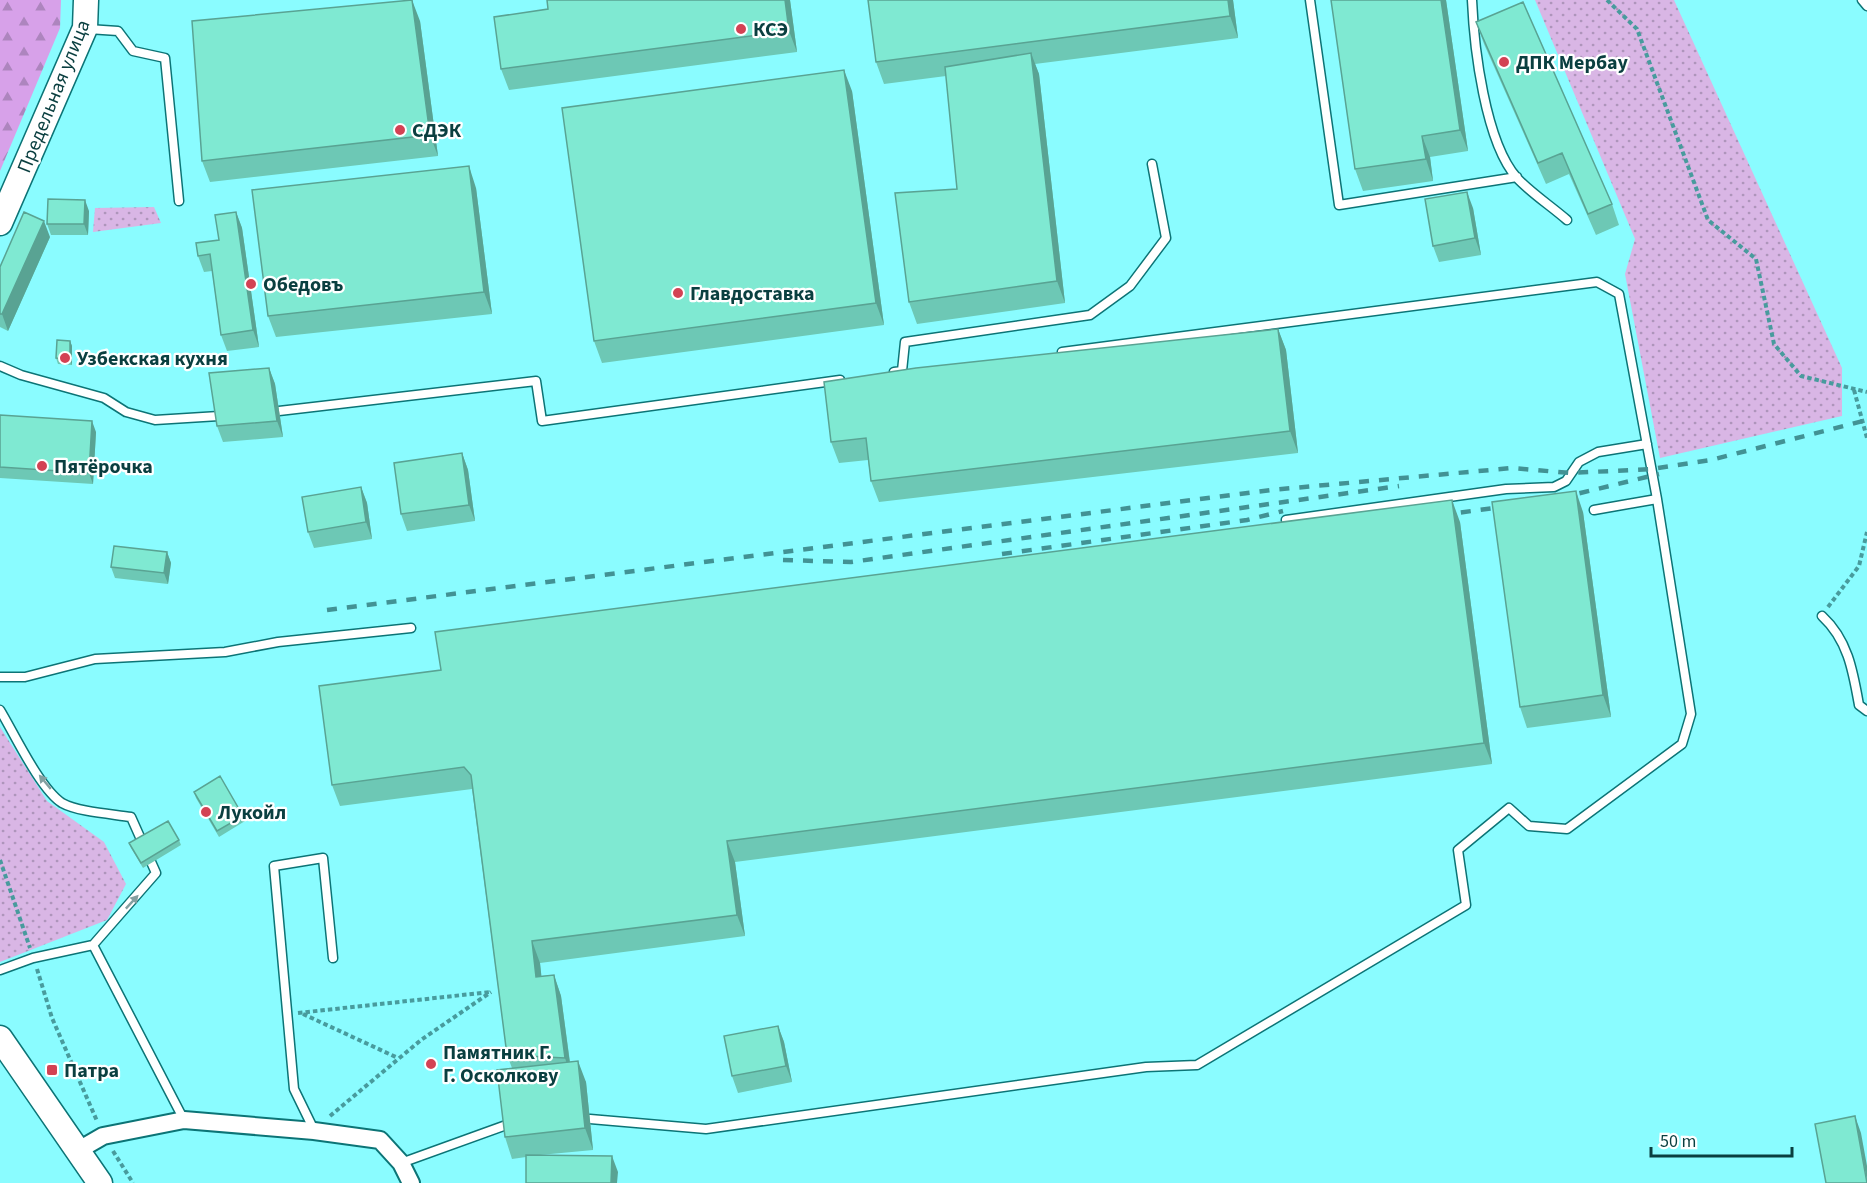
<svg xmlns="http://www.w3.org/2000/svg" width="1867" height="1183" font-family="'Source Sans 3',sans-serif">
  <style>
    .green { fill: url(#green-dots) }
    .forest { fill: url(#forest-firs) }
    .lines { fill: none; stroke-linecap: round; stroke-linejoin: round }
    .lane-casing { stroke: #0c7476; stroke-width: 11 }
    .street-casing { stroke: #0c7476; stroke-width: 20 }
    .secondary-casing { stroke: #0c7476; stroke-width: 27 }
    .path { stroke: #489b9d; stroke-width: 4; stroke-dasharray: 4.5 3; stroke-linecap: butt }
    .lane { stroke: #fff; stroke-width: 8 }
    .street { stroke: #fff; stroke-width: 16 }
    .secondary { stroke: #fff; stroke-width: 24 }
    .rail { stroke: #429294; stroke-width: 4.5; stroke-dasharray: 10 10; stroke-linecap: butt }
    .wall { fill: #6dc8b5 }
    .shaded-wall { fill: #59a393 }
    .building { fill: #7fe9d2; stroke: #59a393; stroke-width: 1.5 }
    .oneway { fill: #849fa0 }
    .poi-dot { fill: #d34254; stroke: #fff; stroke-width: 2 }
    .labels { text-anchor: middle; stroke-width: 4.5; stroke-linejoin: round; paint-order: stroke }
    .poi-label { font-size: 20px; font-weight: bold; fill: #0a3f40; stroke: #fff; text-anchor: start }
    .street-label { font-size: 20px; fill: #0a3f40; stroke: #fff }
  </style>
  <defs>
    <pattern id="green-dots" width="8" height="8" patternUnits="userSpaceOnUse" patternTransform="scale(1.5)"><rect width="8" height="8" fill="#d9b6e5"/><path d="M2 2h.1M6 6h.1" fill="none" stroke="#ae95bb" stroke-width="1.8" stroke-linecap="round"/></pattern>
    <pattern id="forest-firs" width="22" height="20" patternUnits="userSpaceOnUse" patternTransform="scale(1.5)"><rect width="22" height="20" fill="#d7a1e9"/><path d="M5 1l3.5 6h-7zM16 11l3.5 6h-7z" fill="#ad85be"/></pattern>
  </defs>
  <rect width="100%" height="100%" fill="#8afcff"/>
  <!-- green -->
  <path class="green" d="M 1535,0 L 1674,0 L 1842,368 L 1842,416 L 1660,458 L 1625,274 L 1635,239 Z
    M 154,207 L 161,223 L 93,232 L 95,208 Z
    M 0,727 L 47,801 L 104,842 L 126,884 L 107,920 L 0,962 Z"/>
  <!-- forest -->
  <path class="forest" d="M 0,0 L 61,0 L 60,28 L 0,171 Z"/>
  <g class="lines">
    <defs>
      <path id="lane" d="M 1310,0 L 1339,205 L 1517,177
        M 1472,0 C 1474,47 1485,142 1517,178 C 1531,193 1551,206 1567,220
        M 1862,0 L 1867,6
        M 88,29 L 118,31 L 133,51 L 165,58 L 179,201
        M 0,366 L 21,375 L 104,398 L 126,412 L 155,420 L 219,416
        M 894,372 L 902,371 L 905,342 L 1090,315 L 1130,286 L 1166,238 L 1152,164
        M 279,411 L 536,381 L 542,421 L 840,380
        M 1594,510 L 1657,499
        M 1286,520 L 1506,489 L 1554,487 L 1566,481 L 1579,462 L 1598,452 L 1647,444
        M 1822,616 C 1848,640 1853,671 1859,705 L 1867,711
        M 0,677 L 25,677 L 95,659 L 225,652 L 278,642 L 411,628
        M 0,710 C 14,733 40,789 62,803 C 78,812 112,814 131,817 L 156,873 L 93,945
        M 0,970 L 33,958 L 93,945 L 184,1120
        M 590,1119 L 706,1129 L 1146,1067 L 1197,1065 L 1466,905 L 1458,850 L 1509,808 L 1529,826 L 1567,829 L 1682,744 L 1691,714 L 1657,499 L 1619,294 L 1597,282 L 1062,352
        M 314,1130 L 294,1089 L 274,866 L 323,858 L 333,958
        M 401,1163 L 509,1124"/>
      <path id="street" d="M 77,1151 L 103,1136 L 184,1120 L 314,1131 L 380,1140 L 401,1163 L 411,1183"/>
      <path id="secondary" d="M 0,223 L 85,28 L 86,0
        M 0,1038 L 100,1183"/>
    </defs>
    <!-- lane casing -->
    <use href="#lane" class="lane-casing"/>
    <!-- street casing -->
    <use href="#street" class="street-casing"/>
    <!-- secondary casing -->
    <use href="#secondary" class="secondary-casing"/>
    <!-- path -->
    <path class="path" d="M 1607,0 L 1637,29 L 1708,220 L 1756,259 L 1774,344 L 1801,376 L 1867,392
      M 1854,390 L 1867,438
      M 1828,607 L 1859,566 L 1867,532
      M 0,860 L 30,948
      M 37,969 L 52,1018 L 97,1121
      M 298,1013 L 490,992
      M 303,1014 L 398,1058
      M 330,1116 L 421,1040 L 491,992
      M 113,1151 L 133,1183"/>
    <!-- lane -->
    <use href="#lane" class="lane"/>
    <!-- street -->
    <use href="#street" class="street"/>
    <!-- secondary -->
    <use href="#secondary" class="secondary"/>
    <!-- rail -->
    <path class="rail" d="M 1560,498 L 1659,474
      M 1441,515 L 1510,506
      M 1002,554 L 1247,520 L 1283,511
      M 783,560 L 851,562 L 1399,486
      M 327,610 L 1271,490 L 1512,468 L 1570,473 L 1652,469 L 1711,460 L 1867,420"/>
  </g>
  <!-- wall -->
  <path class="wall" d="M 547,0 L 790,0 L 797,52 L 509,90 L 501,69 L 548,9 Z
    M 868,0 L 1233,0 L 1238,38 L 1035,64 L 1039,74 L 1065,303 L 917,324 L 909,302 L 957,189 L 946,76 L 884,84 L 876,62 Z
    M 1331,0 L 1446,0 L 1468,151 L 1430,157 L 1433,181 L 1363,191 L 1355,169 Z
    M 420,21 L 438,156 L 210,182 L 202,161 Z
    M 1476,22 L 1612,204 L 1619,225 L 1596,235 L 1569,174 L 1546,184 L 1484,44 Z
    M 852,91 L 884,325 L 602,363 L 594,341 Z
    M 476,188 L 492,314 L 276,337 L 268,316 Z
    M 1473,208 L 1481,255 L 1439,262 L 1433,246 Z
    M 89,211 L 88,235 L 51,235 L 47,224 Z
    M 236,212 L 242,228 L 259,347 L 227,351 L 221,335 L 212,271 L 204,272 L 198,256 L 219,240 Z
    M 50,237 L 8,331 L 0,327 L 0,267 Z
    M 1278,329 L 1286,350 L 1298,453 L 879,502 L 871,481 L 868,460 L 839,463 L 831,442 Z
    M 70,341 L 72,346 L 72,365 L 58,364 L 56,358 Z
    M 269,368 L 275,384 L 283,437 L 223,442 L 217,426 Z
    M 0,415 L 96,432 L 93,484 L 0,478 Z
    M 462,453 L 468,470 L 475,521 L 407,531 L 401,514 Z
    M 361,487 L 367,503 L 372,539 L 314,548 L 308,532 Z
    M 1583,512 L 1611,717 L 1527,728 L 1520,707 Z
    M 1460,522 L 1492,764 L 735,862 L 745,936 L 540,963 L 541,976 L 554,975 L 561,996 L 570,1062 L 586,1082 L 593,1150 L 540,1155 L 618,1172 L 526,1157 L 512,1159 L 505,1137 L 512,1068 L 507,1055 L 472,789 L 340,806 L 332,785 L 441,670 Z
    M 167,552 L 171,563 L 168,584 L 115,578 L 111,567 Z
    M 194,792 L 243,816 L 245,821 L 219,837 L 196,798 Z
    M 179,840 L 181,845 L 143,868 L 131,848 L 129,843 Z
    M 778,1026 L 784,1042 L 792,1082 L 738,1093 L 732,1076 Z"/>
  <!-- shaded-wall -->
  <path class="shaded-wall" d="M 412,0 L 420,21 L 438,156 L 430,135 Z
    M 785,0 L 790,0 L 797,52 L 789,31 Z
    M 1228,0 L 1233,0 L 1238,38 L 1230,16 Z
    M 1441,0 L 1446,0 L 1468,151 L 1460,130 Z
    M 1031,53 L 1039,74 L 1065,303 L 1057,281 Z
    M 844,70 L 852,91 L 884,325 L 876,303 Z
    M 1422,136 L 1430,157 L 1433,181 L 1426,159 Z
    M 469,166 L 476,188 L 492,314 L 484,292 Z
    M 1467,192 L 1473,208 L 1481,255 L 1475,238 Z
    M 85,200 L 89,211 L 88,235 L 84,224 Z
    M 236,212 L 242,228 L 259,347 L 253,330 Z
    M 44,221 L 50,237 L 8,331 L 2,314 Z
    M 1278,329 L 1286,350 L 1298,453 L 1290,431 Z
    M 70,341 L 72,346 L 72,365 L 70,359 Z
    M 269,368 L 275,384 L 283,437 L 277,421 Z
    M 92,421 L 96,432 L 93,484 L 89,473 Z
    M 462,453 L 468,470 L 475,521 L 469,505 Z
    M 361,487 L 367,503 L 372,539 L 366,522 Z
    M 1576,491 L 1583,512 L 1611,717 L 1603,695 Z
    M 1452,500 L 1460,522 L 1492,764 L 1484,743 Z
    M 167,552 L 171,563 L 168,584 L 164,573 Z
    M 727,841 L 735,862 L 745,936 L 737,915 Z
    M 532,941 L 540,963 L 544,999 L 536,977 Z
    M 554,975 L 561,996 L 572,1079 L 565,1058 Z
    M 778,1026 L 784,1042 L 792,1082 L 786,1066 Z
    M 578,1061 L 586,1082 L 593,1150 L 585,1128 Z
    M 1855,1116 L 1861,1133 L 1867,1166 L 1867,1181 Z
    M 612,1156 L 618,1172 L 617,1183 L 611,1183 Z"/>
  <!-- building -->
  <path class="building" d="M 412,0 L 430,135 L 202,161 L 192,21 Z
    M 547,0 L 785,0 L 789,31 L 501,69 L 494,17 L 548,9 Z
    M 868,0 L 1228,0 L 1230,16 L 876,62 Z
    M 1331,0 L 1441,0 L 1460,130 L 1422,136 L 1426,159 L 1355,169 Z
    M 1523,2 L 1612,204 L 1588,214 L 1562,153 L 1538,163 L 1476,22 Z
    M 1031,53 L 1057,281 L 909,302 L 895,193 L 957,189 L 945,67 Z
    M 844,70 L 876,303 L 594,341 L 562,108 Z
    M 469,166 L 484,292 L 268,316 L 252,190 Z
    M 1467,192 L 1475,238 L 1433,246 L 1425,199 Z
    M 48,199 L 85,200 L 84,224 L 47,224 Z
    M 24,212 L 44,221 L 2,314 L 0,314 L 0,267 Z
    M 236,212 L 253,330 L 221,335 L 210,254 L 198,256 L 196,243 L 219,240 L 215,215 Z
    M 1278,329 L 1290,431 L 871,481 L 866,438 L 831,442 L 824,382 L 916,368 Z
    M 57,340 L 70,341 L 70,359 L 56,358 Z
    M 269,368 L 277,421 L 217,426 L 209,373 Z
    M 0,415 L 92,421 L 89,473 L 0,467 Z
    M 462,453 L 469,505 L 401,514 L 394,463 Z
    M 361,487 L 366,522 L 308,532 L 302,497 Z
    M 1576,491 L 1603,695 L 1520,707 L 1492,502 Z
    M 1452,500 L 1484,743 L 727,841 L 737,915 L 532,941 L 536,977 L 554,975 L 565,1058 L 507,1055 L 471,775 L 464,767 L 332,785 L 319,686 L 441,670 L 435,632 Z
    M 114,546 L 167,552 L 164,573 L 111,567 Z
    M 220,776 L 243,816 L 217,831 L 194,792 Z
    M 168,821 L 179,840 L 141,863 L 129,843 Z
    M 778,1026 L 786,1066 L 732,1076 L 724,1036 Z
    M 578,1061 L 585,1128 L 505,1137 L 497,1070 Z
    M 1855,1116 L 1867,1183 L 1826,1183 L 1815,1124 Z
    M 526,1155 L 612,1156 L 611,1183 L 526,1183 Z"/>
  <!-- one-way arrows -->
  <defs><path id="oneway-solid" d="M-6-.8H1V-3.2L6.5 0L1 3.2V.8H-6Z" transform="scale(1.5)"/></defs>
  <g class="oneway">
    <use href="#oneway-solid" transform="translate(45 782) rotate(-130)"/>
    <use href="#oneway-solid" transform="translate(132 902) rotate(-47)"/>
  </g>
  <!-- markers -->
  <g class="poi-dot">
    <circle cx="741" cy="29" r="6"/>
    <circle cx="1504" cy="62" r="6"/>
    <circle cx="400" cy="130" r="6"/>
    <circle cx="251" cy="284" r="6"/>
    <circle cx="678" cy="293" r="6"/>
    <circle cx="65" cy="358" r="6"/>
    <circle cx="42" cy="466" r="6"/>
    <circle cx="206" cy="812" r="6"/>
    <circle cx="431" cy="1064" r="6"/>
    <rect x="46" y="1064" width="12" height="12" rx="3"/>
  </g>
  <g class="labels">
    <!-- poi labels -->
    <g class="poi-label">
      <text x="753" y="36">КСЭ</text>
      <text x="1516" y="69">ДПК Мербау</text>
      <text x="412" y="137">СДЭК</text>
      <text x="263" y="291">Обедовъ</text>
      <text x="690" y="300">Главдоставка</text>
      <text x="77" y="365">Узбекская кухня</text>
      <text x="54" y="473">Пятёрочка</text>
      <text x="218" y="819">Лукойл</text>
      <text x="443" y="1059">Памятник Г.<tspan x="443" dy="23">Г. Осколкову</tspan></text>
      <text x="64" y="1077">Патра</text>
    </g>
    <!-- street labels -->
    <g class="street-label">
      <text transform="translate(53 96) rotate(-68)" y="7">Предельная улица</text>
    </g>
  </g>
  <!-- scale -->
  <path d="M1651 1147v9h141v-9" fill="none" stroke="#0a3f40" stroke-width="3"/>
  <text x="1660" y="1147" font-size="18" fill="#0a3f40" stroke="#ffffff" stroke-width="4.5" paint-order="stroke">50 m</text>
</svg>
